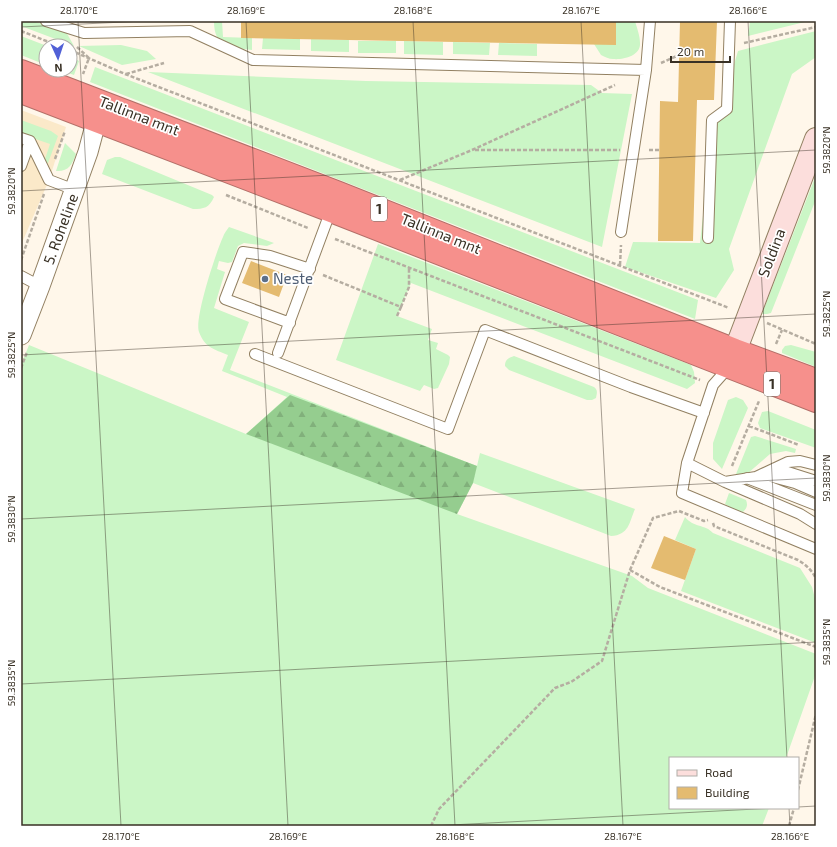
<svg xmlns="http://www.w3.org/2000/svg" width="837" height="847" font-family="'Exo 2',sans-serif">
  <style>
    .built { fill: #fbe9c9 }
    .grass { fill: #cbf6c6 }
    .forest { fill: url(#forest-firs) }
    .building { fill: #e4bb70 }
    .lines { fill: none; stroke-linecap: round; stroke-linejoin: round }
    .lane-casing { stroke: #928062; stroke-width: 12 }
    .street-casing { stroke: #928062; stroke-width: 21 }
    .secondary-casing { stroke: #928062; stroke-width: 24 }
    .highway-casing { stroke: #b46f68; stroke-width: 24 }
    .path { stroke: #b5ada1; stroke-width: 2.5; stroke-dasharray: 4 2; stroke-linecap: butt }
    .lane { stroke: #fff; stroke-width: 10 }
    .street { stroke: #fff; stroke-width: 19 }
    .secondary { stroke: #fcdedc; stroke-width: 22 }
    .highway { stroke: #f6908c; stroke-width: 22 }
    .ticks { fill: none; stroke: #393125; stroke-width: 1; stroke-opacity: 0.45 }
    .service-dot { fill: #5c6f8a; stroke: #fff; stroke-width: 1.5 }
    .labels { text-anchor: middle; stroke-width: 3.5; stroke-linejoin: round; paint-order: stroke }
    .shield { fill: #fff; stroke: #746f66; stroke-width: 1 }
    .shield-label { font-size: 14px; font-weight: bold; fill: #393125 }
    .street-label { font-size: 15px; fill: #393125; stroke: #fff }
    .service-label { font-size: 15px; fill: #4e5e75; stroke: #fff; text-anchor: start }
    .neatline { fill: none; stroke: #393125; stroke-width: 1.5 }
    .ticks-label { font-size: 10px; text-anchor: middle; fill: #393125 }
  </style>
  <defs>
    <pattern id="forest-firs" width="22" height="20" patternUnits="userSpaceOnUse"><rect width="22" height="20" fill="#95cd8f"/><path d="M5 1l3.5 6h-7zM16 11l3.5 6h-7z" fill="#81b07b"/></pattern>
  </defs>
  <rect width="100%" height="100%" fill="#fff7ea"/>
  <!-- built -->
  <path class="built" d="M 21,110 L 66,127 L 49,180 L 21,245 Z"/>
  <!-- grass -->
  <path class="grass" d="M 21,21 L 32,21 L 65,30 L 74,46 L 21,26 Z
    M 214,21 L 222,21 L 223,37 L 252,38 L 252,50 C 230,47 214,48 214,21 Z
    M 616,21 L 635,21 C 637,28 640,36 640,43 C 641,56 623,60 613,59 C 609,59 605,57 601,55 L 594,44 Z
    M 750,21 L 809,21 L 748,36 Z
    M 816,31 L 816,57 L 792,74 L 729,249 L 734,270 L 716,298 L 625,267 L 633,242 L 700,243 L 711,142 L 738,51 Z
    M 21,36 L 47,46 L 46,46 L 46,65 L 21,55 Z
    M 263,38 L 300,39 L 300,50 L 262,49 Z
    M 311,39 L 349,40 L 349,52 L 311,51 Z
    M 358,41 L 396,41 L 396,53 L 358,53 Z
    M 404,41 L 443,42 L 443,55 L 404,54 Z
    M 453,42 L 490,43 L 489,55 L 453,54 Z
    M 499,43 L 537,44 L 537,56 L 498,55 Z
    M 121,45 L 147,51 L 156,59 L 122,65 L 79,46 Z
    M 70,56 L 79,61 L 74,75 L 60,70 L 70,70 Z
    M 95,67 L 698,300 L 695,319 L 90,82 Z
    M 148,72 L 366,81 L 591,85 L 602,93 L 632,94 L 602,247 Z
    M 21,120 L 51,131 L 58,136 L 48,163 L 44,162 L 50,144 L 21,134 Z
    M 65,143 L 76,154 C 72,165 68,172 56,171 Z
    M 115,157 L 120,157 L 212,195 L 214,197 C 209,208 204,209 193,209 L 102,174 L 107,160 Z
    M 816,175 L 816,199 L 771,313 L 767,314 L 762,314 Z
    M 229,227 L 274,243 L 267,246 L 244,243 L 238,246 L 232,262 L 228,263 L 219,261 L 217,269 L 225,272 L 214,308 L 249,322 L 230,370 L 477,466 L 480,453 L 635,509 C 629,523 629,535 611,536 L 473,483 L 457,514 L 632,576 L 648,588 L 816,654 L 816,673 L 786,758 L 670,758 L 670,808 L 769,808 L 762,826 L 21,826 L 21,365 L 29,345 L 246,434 L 287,397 L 222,371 L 228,355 C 214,349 205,348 199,332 C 194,319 216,252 223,237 C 224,233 227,230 229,227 Z
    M 378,244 L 691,365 L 694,372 L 695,383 L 687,389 L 411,283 L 397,316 L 432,329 L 428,340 L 438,343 L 436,349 L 448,355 L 450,357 L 449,364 L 438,388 L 434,389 L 424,385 L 420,391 L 336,360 Z
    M 791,345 L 816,352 L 816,367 L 782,353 L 782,350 L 785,346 Z
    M 514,356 L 594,387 C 598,390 597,393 596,398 L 592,400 L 587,400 L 509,370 L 505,366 C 505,360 508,358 514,356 Z
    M 736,397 L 743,400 L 748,408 L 722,469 L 713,459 L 713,443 L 728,400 Z
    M 768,411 L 816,430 L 816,448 L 760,428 L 758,423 L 762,412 Z
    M 755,436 L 796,449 L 795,453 L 786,451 L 770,454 L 747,474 L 736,474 L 751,437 Z
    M 729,493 L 746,500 C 748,505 747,508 743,512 L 736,511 L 725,504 Z
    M 685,517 C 694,528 705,524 713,533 L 800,568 L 812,587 L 816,602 L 816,643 L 681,591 L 696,549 L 675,540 Z"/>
  <!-- forest -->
  <path class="forest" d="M 290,395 L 477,466 L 473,483 L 457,514 L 246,434 Z"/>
  <!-- building -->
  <path class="building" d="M 241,21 L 616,21 L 616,45 L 241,38 Z
    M 680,21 L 717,21 L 714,100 L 697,100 L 693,241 L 658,241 L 660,101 L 678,102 Z
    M 251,261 L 287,275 L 279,297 L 242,283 Z
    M 664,536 L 696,549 L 685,580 L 651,568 Z"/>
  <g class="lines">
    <defs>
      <path id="lane" d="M 46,21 L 84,33 L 190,31 L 253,60 L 646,70
        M 21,138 L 30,141 L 49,180 L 75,190
        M 21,166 L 30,141
        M 621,232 L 646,70 L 650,21
        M 708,238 L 712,120 L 727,109 L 730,21
        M 21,276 L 40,286
        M 290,323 L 225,299 L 243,252 L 270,256 L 310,269
        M 278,353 L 331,210
        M 255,354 L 448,429 L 485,330 L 631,387 L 704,413
        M 729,367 L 713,385 L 687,463 L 682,493 L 816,549
        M 687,463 L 725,482 L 800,514 L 816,524
        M 775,468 L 816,481
        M 762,474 L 795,483 L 816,492
        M 747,478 L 816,505
        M 725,482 L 756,477 L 788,462 L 800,461 L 816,465"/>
      <path id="street" d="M 21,335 L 40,286 L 88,152 L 96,122"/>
      <path id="secondary" d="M 729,367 L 816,139"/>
      <path id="highway" d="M 21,71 L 339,193 L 735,350 L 816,380
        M 21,92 L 331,211 L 816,401"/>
    </defs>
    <!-- lane casing -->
    <use href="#lane" class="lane-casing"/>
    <!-- street casing -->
    <use href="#street" class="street-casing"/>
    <!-- secondary casing -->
    <use href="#secondary" class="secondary-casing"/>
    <!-- highway casing -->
    <use href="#highway" class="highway-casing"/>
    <!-- path -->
    <path class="path" d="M 21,31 L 59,46
      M 744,43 L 816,27
      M 77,47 L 89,58 L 83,74
      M 70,50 L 125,74 L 729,308
      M 661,63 L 679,55
      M 126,74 L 164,63
      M 475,150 L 620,150
      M 649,150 L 659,150
      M 55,159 L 65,131
      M 400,180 L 472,150 L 615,85
      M 226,195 L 308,228
      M 335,239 L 700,380
      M 21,260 L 44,194
      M 620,265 L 621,245
      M 323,275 L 401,307 L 409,287 L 409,267
      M 397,316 L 401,307
      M 767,323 L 816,344
      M 776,344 L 782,330
      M 21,368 L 27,352
      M 749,426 L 799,445
      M 732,466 L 759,401
      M 713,523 L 714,526 L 798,560 C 806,565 812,570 816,579
      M 630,570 L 660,587 L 816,647
      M 798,790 L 816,714
      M 431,826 L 439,809 L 555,688 L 571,682 L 602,661 L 630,570 L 653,518 L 679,511 L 704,521 L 708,520
      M 789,826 L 794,808"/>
    <!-- lane -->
    <use href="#lane" class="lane"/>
    <!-- street -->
    <use href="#street" class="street"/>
    <!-- secondary -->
    <use href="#secondary" class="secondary"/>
    <!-- highway -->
    <use href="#highway" class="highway"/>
  </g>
  <!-- ticks -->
  <path class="ticks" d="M 78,21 L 121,826M 246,21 L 288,826M 413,21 L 455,826M 581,21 L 623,826M 748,21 L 787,758M 21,27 L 144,21M 21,191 L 816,150M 21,355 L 816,314M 21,519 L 816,478M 21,684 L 816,642M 798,807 L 816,806M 789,808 L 790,826M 432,826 L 775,808"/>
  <!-- markers -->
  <circle class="service-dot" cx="265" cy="279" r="4"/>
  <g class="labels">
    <!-- shield labels -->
    <g class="shield">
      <rect x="371" y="197" width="16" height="24" rx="3"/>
      <rect x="764" y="372" width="16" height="24" rx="3"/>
    </g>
    <g class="shield-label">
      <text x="379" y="214">1</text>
      <text x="772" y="389">1</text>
    </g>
    <!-- street labels -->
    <g class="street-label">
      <text transform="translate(139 116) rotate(21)" y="5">Tallinna mnt</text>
      <text transform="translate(61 229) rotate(-70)" y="5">5. Roheline</text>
      <text transform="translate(441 234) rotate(22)" y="5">Tallinna mnt</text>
      <text transform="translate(772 253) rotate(-69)" y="5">Soldina</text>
    </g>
    <!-- service labels -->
    <g class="service-label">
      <text x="273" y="284">Neste</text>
    </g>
  </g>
  <!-- border -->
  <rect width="837" height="847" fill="none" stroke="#ffffff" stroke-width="44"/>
  <!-- legend -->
  <rect x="669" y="757" width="130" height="52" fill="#ffffff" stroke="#b0ada8"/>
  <rect x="677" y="770" width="20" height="6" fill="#fcdedc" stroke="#b0ada8"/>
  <text x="705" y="777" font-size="12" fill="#393125">Road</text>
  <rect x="677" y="787" width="20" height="12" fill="#e4bb70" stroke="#b0ada8"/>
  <text x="705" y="797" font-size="12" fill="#393125">Building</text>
  <!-- north arrow -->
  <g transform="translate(58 58) rotate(177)"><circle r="19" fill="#ffffff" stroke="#b0ada8"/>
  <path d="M0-3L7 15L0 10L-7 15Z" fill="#5160d6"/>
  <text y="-6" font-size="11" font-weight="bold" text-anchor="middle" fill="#393125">N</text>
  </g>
  <!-- scale -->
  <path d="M671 56v6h59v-6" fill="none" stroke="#393125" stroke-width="2"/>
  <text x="677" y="56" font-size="12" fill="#393125" stroke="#ffffff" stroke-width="3" paint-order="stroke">20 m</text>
  <rect x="22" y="22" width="793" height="803" class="neatline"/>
  <g class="ticks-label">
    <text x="79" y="14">28.170°E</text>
    <text x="246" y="14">28.169°E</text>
    <text x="413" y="14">28.168°E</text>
    <text x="581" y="14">28.167°E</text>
    <text x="748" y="14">28.166°E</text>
    <text transform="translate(826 150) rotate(-90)" y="4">59.3820°N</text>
    <text transform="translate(11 191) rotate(-90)" y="4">59.3820°N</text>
    <text transform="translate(826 314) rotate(-90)" y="4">59.3825°N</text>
    <text transform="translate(11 355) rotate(-90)" y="4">59.3825°N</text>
    <text transform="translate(826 478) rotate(-90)" y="4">59.3830°N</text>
    <text transform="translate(11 519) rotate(-90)" y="4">59.3830°N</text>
    <text transform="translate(826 642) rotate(-90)" y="4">59.3835°N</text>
    <text transform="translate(11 683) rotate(-90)" y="4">59.3835°N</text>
    <text x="121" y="840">28.170°E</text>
    <text x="288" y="840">28.169°E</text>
    <text x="455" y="840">28.168°E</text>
    <text x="623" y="840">28.167°E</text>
    <text x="790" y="840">28.166°E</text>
  </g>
</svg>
